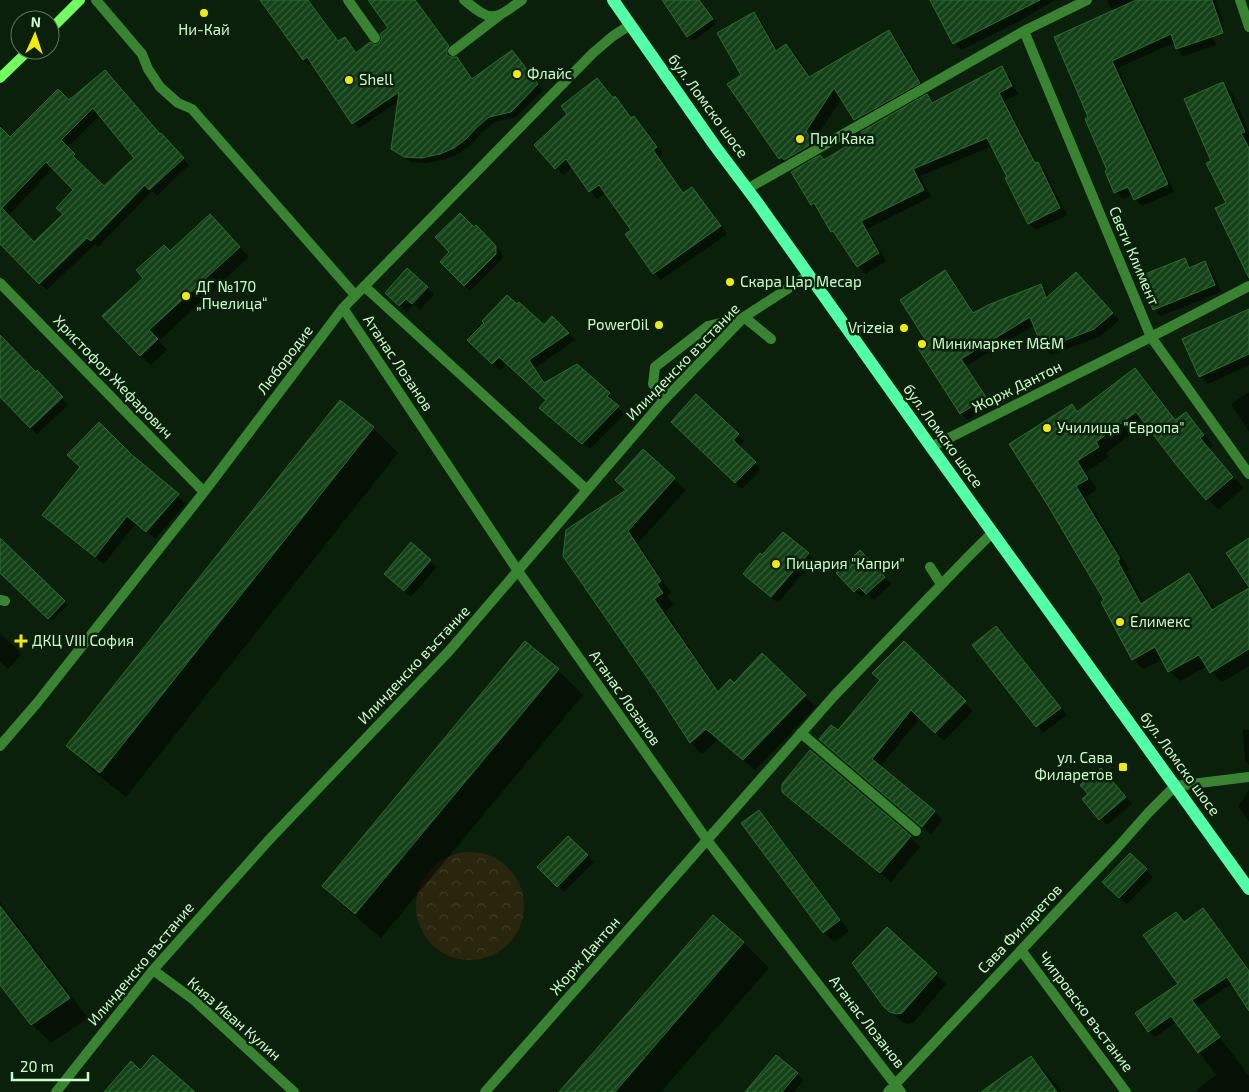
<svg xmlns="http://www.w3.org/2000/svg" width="1249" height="1092" font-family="'Exo 2',sans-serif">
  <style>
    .park { fill: url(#park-crowns) }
    .shadow { fill: #0007; fill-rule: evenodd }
    .building { fill: url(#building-hatch); stroke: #247129; fill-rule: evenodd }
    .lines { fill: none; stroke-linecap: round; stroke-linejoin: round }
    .lane { stroke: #388430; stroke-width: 10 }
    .street { stroke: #388430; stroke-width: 10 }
    .secondary { stroke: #71ff60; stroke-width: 10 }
    .primary { stroke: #50ffa6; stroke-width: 12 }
    .poi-dot { fill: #f4ec00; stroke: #0a200b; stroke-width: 2 }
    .labels { text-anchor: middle; stroke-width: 5; stroke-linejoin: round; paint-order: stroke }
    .poi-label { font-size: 15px; fill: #caffc9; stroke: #0a200b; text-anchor: start }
    .street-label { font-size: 15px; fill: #caffc9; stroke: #0a200b }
  </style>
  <defs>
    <pattern id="park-crowns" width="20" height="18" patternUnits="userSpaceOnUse" patternTransform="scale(1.25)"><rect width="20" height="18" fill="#2a250d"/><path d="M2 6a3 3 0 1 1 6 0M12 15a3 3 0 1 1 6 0" fill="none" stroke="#3e3b24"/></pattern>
    <pattern id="building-hatch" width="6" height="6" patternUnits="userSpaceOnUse" patternTransform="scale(1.25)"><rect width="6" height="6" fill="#144218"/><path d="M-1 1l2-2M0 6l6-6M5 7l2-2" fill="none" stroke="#355e38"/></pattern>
  </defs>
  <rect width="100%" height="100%" fill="#0a200b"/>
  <!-- park -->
  <path class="park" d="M416 906a54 54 0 1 1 108 0a54 54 0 1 1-108 0Z"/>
  <!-- shadow -->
  <path class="shadow" d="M 261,0 L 309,0 L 339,42 L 345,38 L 357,53 L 380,44 L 390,28 L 370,0 L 415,0 L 453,52 L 451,55 L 452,59 L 456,58 L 462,64 L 473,79 L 517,57 L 543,90 L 516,117 L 495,122 L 482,132 L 472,144 L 460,153 L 446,159 L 427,163 L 411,162 L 398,154 L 392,148 L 399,101 L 359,128 L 353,123 L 312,62 L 309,65 L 304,59 Z
    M 663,0 L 698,0 L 716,24 L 693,41 L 688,37 Z
    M 932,0 L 1055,0 L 1018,22 L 961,50 L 954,43 Z
    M 1107,0 L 1216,0 L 1223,21 L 1209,32 L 1217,45 L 1184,56 L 1177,49 L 1175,42 L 1118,68 L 1174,192 L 1142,206 L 1135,199 L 1133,194 L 1123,199 L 1116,192 L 1090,118 L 1113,12 Z
    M 754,14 L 762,22 L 778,51 L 786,45 L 795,54 L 811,77 L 888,32 L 897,40 L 927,91 L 863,128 L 855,119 L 842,98 L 814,141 L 821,152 L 788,167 L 780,159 L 729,84 L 743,75 Z
    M 1001,68 L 1009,75 L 1018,94 L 1005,101 L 1038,165 L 1045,171 L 1067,215 L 1036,230 L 1029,223 L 1009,178 L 992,146 L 920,176 L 931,197 L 867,229 L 886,261 L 866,274 L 858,266 L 839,238 L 832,231 L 819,211 L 812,204 L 825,161 L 926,96 L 934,103 Z
    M 105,72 L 160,135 L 189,165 L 157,196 L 152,191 L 98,247 L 95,244 L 47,290 L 0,243 L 0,141 L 10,139 L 69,102 ZM 100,115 L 136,158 L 104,188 L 79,163 L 80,162 L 67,148 ZM 53,168 L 74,190 L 64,214 L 34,244 L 8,216 Z
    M 1223,83 L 1231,91 L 1249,132 L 1249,269 L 1213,161 Z
    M 615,98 L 632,119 L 634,117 L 641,124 L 663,155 L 659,158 L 684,194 L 692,188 L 699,196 L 727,234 L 661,280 L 654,273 L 632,231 L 606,193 L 597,199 L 590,191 L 573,167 L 563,175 L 556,168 Z
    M 220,226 L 249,257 L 159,341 L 167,350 L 151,365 L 140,355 L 170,253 Z
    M 476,227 L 502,253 L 502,259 L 470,291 L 441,262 Z
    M 1184,259 L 1192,268 L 1205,263 L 1212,270 L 1221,292 L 1161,316 L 1154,309 Z
    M 945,272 L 952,279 L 975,314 L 1040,286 L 1047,292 L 1049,298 L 1082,280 L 1119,320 L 1101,336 L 1051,355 L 1044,348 L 1035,325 L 966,366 L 992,404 L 968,420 L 961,413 L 918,346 L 927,340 Z
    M 427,288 L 434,294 L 420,310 L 414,304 L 407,312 L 393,299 Z
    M 1249,310 L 1249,365 L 1208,384 L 1200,376 Z
    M 552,318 L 575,340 L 535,368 L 546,384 L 577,366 L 616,401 L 613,403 L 624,414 L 590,449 L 548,415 L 548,400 L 507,362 L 500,370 L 475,347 L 544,327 Z
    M 0,337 L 36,374 L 37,372 L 68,405 L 37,434 L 6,402 L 0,386 Z
    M 1135,369 L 1146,380 L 1176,421 L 1186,413 L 1196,424 L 1213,445 L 1209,449 L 1243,488 L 1218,510 L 1179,466 L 1146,423 L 1106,453 L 1109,457 L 1086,472 L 1097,489 L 1086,497 L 1129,569 L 1127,571 L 1144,603 L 1189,574 L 1199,584 L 1215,610 L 1249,590 L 1249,666 L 1222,682 L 1211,672 L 1208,666 L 1180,681 L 1169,671 L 1163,659 L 1143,669 L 1133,659 L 1105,600 L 1048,504 L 1072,406 L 1078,412 Z
    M 1249,392 L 1249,432 L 1231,404 Z
    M 697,396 L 744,441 L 739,448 L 761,469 L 742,489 L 672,421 Z
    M 373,428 L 398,453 L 126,797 L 93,771 L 68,746 Z
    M 643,451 L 686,490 L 638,543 L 671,593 L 667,596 L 674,605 L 665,611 L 676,628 L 720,692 L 734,685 L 805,696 L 816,707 L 755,770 L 718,739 L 702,754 L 691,743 L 658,692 L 565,556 L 627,491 Z
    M 130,454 L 186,503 L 155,539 L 136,523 L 104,564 L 51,523 L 43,515 Z
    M 2,542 L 67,605 L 52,621 L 0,571 L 0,545 Z
    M 860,552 L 891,584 L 874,600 L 866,593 L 861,597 L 838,573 Z
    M 808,554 L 814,560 L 778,603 L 751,581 L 762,557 Z
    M 430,561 L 437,567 L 411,597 L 392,580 Z
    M 996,627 L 1003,634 L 1067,715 L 1043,733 L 1037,726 Z
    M 0,634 L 22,654 L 8,669 L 0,662 Z
    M 904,643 L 973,711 L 944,741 L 920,718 L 880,767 L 934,812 L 942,820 L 931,834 L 829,747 L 838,732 L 881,680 Z
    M 558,670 L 583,695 L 381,938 L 349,911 L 323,886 Z
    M 1243,730 L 1249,730 L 1249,765 L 1245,761 Z
    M 1108,776 L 1132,804 L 1107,825 L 1100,819 L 1090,794 Z
    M 1249,790 L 1249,822 L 1238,806 Z
    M 783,791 L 910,837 L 920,847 L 891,882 L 794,802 Z
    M 759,812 L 769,822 L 849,931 L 834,942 L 823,932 Z
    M 568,837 L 594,862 L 564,892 L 539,867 Z
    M 1130,855 L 1153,877 L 1127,904 L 1104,882 Z
    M 0,902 L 88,1018 L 51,1043 L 32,1024 L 0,983 Z
    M 1203,910 L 1209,916 L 1246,967 L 1244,968 L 1247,973 L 1197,1007 L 1249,1076 L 1249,1092 L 1198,1092 L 1196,1090 L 1216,1075 L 1177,1022 L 1155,1037 L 1149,1031 L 1179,984 L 1176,913 L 1185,923 Z
    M 713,917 L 744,943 L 769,968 L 661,1092 L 561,1092 Z
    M 887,929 L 946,984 L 913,1023 L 907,1024 L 902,1022 L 884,1005 Z
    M 1031,1058 L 1056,1083 L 1062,1092 L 990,1092 Z
    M 797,1074 L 803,1081 L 794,1092 L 747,1092 Z"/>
  <!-- building -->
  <path class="building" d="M 260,0 L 308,0 L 338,41 L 345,37 L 356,53 L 370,42 L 375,45 L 379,43 L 382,38 L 380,34 L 388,28 L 368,0 L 415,0 L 449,46 L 447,49 L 447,55 L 451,57 L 457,57 L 472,79 L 512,50 L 538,84 L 511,112 L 489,117 L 477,127 L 466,139 L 454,148 L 440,154 L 421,158 L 404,157 L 391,149 L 399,92 L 352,124 L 307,57 L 303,60 Z
    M 662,0 L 699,0 L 713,19 L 687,37 Z
    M 930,0 L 1040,0 L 953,44 Z
    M 1136,0 L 1212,0 L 1223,33 L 1176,49 L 1171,34 L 1112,61 L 1168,184 L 1134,200 L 1128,187 L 1114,193 L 1105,171 L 1107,170 L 1085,119 L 1088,117 L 1054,37 Z
    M 754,12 L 776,51 L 786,44 L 809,77 L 889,30 L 920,83 L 854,120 L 834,88 L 806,131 L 813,143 L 784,160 L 782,157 L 779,159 L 727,84 L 741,75 L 717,33 Z
    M 1002,66 L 1012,86 L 999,93 L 1035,163 L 1038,162 L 1060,208 L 1028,224 L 1005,178 L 1007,177 L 987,138 L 913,169 L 924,190 L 861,221 L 879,253 L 857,267 L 833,231 L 831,232 L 814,203 L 811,205 L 791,172 L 820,155 L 824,160 L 863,136 L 861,132 L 927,94 L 932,103 Z
    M 105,70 L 160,134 L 161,133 L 184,158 L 149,190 L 145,185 L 91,241 L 87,238 L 39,284 L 0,244 L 0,127 L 10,137 L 58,89 L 69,100 ZM 93,108 L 134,158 L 104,186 L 73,156 L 75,154 L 61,140 ZM 46,162 L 73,190 L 56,208 L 63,214 L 34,242 L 2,208 Z
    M 597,78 L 613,98 L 615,96 L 631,118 L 634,116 L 657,147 L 653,150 L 683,193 L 692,187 L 721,226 L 653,274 L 625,234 L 631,230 L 599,185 L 589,192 L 566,159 L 555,169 L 534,145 L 567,114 L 561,106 Z
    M 1223,82 L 1245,132 L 1241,133 L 1249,148 L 1249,278 L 1215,208 L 1226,203 L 1206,163 L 1211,161 L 1184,99 Z
    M 460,213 L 474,227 L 476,225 L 496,246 L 496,254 L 464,286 L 440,262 L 449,252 L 435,237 Z
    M 210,214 L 240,247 L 149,330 L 158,339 L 140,356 L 102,316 L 143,278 L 136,270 L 164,245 L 170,251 Z
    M 1185,258 L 1189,268 L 1205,261 L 1215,285 L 1153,310 L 1140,276 Z
    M 407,268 L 428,287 L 412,304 L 406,299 L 399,306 L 385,293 Z
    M 945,270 L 973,313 L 988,305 L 1041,284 L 1046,298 L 1076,272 L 1113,313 L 1094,329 L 1043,349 L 1030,317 L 961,359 L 986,397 L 960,414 L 916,345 L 925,339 L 900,300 Z
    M 507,295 L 517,304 L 519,302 L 544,325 L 552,316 L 569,333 L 529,360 L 544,383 L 577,364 L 610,393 L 607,396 L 619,406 L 582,444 L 539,408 L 546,400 L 499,357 L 492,364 L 467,340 L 484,323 L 482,321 Z
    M 1249,309 L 1249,354 L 1199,377 L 1182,339 Z
    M 0,335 L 36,372 L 37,370 L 63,397 L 30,428 L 0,397 Z
    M 1135,368 L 1175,420 L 1186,412 L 1204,435 L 1200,438 L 1233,477 L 1206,500 L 1178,467 L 1136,412 L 1096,442 L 1099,447 L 1077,461 L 1088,479 L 1076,486 L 1120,559 L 1117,560 L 1141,604 L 1189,573 L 1212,610 L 1249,588 L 1249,649 L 1210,673 L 1199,655 L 1168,672 L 1155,647 L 1132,660 L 1101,602 L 1104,600 L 1047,504 L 1009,444 L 1072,404 L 1077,412 Z
    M 696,394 L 739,434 L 733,440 L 756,462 L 735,483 L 671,422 Z
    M 340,400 L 374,427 L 100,773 L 66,746 Z
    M 99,422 L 131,454 L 179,494 L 146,532 L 127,516 L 95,557 L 42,515 L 80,467 L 67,455 Z
    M 643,449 L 675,478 L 628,531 L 661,581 L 657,584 L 663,593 L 654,599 L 665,615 L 718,692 L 730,679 L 734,683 L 762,653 L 806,695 L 743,760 L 706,729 L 690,743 L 657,692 L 563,556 L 566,530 L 626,490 L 615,480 Z
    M 783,532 L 809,553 L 771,597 L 743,574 L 760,553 L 762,555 Z
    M 0,538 L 65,601 L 48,619 L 0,573 Z
    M 1249,538 L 1249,587 L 1226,553 Z
    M 411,542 L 431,560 L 404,591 L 384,574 Z
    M 860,550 L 885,577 L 866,594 L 859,587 L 854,592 L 836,573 Z
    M 996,626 L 1061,708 L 1036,727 L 972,645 Z
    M 525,641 L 559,669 L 355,914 L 322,886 Z
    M 904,641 L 966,701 L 935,733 L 911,710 L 872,759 L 935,811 L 922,827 L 819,739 L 831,725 L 838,730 L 880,680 L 872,673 Z
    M 810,750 L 911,836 L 880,873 L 782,792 L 782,784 Z
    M 1101,768 L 1126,797 L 1099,820 L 1082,799 L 1088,794 L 1080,785 Z
    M 759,810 L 840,920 L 823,933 L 741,823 Z
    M 568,836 L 588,855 L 557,887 L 537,867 Z
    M 1130,853 L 1147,869 L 1119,898 L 1102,882 Z
    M 0,906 L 70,998 L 31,1025 L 0,985 Z
    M 1203,908 L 1249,971 L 1249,1011 L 1227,977 L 1192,1000 L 1220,1037 L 1198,1053 L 1171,1016 L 1148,1032 L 1135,1013 L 1178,984 L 1143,935 L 1176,912 L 1184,922 Z
    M 713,915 L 744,942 L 615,1092 L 559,1092 Z
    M 887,927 L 937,973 L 902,1013 L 896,1014 L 890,1012 L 883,1006 L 852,963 Z
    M 153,1055 L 195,1092 L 104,1092 L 131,1061 L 140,1070 Z
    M 776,1055 L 798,1073 L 782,1092 L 745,1092 Z
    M 1031,1056 L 1057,1092 L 981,1092 Z"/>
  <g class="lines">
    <!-- lane -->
    <path class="lane" d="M 348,0 L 375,38
      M 464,0 C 471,5 477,11 484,14 C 497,22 511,7 522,0
      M 453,51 L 500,15
      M 663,401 L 653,384 L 655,367 L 708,326 L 744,317 L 771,339
      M 930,567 L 941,584
      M 0,600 L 5,601
      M 801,733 L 916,831"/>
    <!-- street -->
    <path class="street" d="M 96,0 L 142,54 L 148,69 L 160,87 L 178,103 L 192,109 L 355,295
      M 1240,0 L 1249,27
      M 1024,31 L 1151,337 L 1249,474
      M 747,189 L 1024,31 L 1087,0
      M 0,283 L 204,492
      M 364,286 L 587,490
      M 343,308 L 518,571 L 707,840 L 901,1092
      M 931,447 L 1151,337 L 1249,286
      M 0,746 L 37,703 L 204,492 L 343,308 L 593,53 L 613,36 L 630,25
      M 1021,950 L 1126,1092
      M 153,970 L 194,1000 L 294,1092
      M 56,1092 L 153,970 L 268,841 L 450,650 L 663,401 L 744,317 L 809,275
      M 485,1092 L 834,696 L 967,558 L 993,532
      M 888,1092 L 1118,847 L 1149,812 L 1175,786 L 1249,777"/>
    <!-- secondary -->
    <path class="secondary" d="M 50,30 L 80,0
      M 0,78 L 29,50"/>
    <!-- primary -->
    <path class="primary" d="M 613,0 L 715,146 L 757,202 L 931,447 L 1249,889"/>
  </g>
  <!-- markers -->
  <g class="poi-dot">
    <circle cx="204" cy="13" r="5"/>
    <circle cx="517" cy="74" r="5"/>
    <circle cx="349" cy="80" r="5"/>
    <circle cx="800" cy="139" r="5"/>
    <circle cx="730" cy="282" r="5"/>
    <circle cx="186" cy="296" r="5"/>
    <circle cx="659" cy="325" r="5"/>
    <circle cx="904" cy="328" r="5"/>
    <circle cx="922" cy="344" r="5"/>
    <circle cx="1047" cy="428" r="5"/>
    <circle cx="776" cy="564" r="5"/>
    <circle cx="1120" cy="622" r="5"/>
    <path d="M18.5 633.5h5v5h5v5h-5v5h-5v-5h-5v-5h5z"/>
    <rect x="1118" y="762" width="10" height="10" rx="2.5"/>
  </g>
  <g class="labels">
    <!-- poi labels -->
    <g class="poi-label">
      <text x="204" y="35" text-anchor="middle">Ни-Кай</text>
      <text x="527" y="79">Флайс</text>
      <text x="359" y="85">Shell</text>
      <text x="810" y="144">При Кака</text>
      <text x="740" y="287">Скара Цар Месар</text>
      <text x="196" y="292">ДГ №170<tspan x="196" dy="17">„Пчелица“</tspan></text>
      <text x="649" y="330" text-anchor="end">PowerOil</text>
      <text x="894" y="333" text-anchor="end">Vrizeia</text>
      <text x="932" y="349">Минимаркет М&amp;М</text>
      <text x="1057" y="433">Училища "Европа"</text>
      <text x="786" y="569">Пицария "Капри"</text>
      <text x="1130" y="627">Елимекс</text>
      <text x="32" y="646">ДКЦ VIII София</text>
      <text x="1113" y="763" text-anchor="end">ул. Сава<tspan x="1113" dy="17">Филаретов</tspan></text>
    </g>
    <!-- street labels -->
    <g class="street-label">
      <text transform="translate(708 106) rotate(54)" y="5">бул. Ломско шосе</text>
      <text transform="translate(1134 256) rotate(67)" y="5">Свети Климент</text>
      <text transform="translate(285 360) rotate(-53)" y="5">Любородие</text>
      <text transform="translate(683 362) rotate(-46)" y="5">Илинденско въстание</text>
      <text transform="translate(398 363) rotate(56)" y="5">Атанас Лозанов</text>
      <text transform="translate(113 377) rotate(46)" y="5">Христофор Жефарович</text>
      <text transform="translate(1017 387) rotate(-26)" y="5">Жорж Дантон</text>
      <text transform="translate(943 436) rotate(54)" y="5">бул. Ломско шосе</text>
      <text transform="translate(414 665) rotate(-47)" y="5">Илинденско въстание</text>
      <text transform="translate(625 698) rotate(55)" y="5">Атанас Лозанов</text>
      <text transform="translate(1180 764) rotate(54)" y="5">бул. Ломско шосе</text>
      <text transform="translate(1020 929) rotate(-47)" y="5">Сава Филаретов</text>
      <text transform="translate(585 956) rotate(-49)" y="5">Жорж Дантон</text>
      <text transform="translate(141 964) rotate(-50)" y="5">Илинденско въстание</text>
      <text transform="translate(1086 1012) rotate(53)" y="5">Чипровско въстание</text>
      <text transform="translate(234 1019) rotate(41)" y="5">Княз Иван Кулин</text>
      <text transform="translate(867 1022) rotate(52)" y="5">Атанас Лозанов</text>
    </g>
  </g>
  <!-- north arrow -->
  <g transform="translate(35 35) rotate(3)"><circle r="24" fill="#0a200b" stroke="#577957"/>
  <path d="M0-4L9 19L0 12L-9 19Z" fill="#f4ec00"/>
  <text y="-8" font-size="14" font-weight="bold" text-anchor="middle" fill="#caffc9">N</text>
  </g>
  <!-- scale -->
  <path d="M12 1072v8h76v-8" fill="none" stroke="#caffc9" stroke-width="2.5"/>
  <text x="20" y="1072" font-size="15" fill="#caffc9" stroke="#0a200b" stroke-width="4" paint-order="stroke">20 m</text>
</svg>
